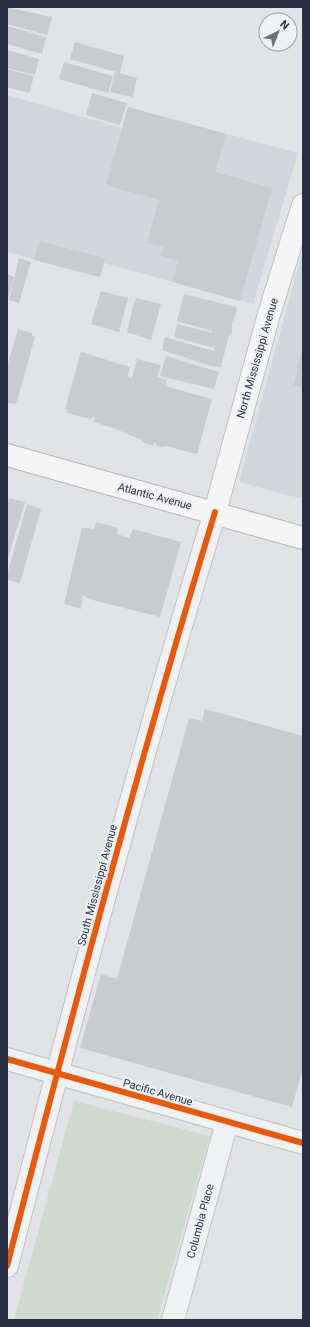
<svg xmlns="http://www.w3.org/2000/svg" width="310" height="1327" font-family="Roboto,sans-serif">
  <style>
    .built { fill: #d2d6dd }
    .green { fill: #d0dad1 }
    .building { fill: #c9cbce }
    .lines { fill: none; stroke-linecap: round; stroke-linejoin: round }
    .minor-casing { stroke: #bfc1c4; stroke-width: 24 }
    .major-casing { stroke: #bdc0c4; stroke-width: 24 }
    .highway-casing { stroke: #b3b6bb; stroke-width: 24 }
    .minor { stroke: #f0f1f3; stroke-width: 22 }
    .major { stroke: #f5f5f6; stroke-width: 22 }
    .highway { stroke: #f5f5f6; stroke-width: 22 }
    .cycleway-casing { stroke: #eef1f6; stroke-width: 8 }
    .cycleway { stroke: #e8590c; stroke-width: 6 }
    .labels { text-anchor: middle; stroke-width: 4; stroke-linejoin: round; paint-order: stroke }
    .street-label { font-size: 11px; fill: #272f40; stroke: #eef1f6 }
  </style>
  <rect width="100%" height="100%" fill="#e1e3e6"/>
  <!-- built -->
  <path class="built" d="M 7,95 L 122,128 L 128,107 L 298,153 L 253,304 L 104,263 L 100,277 L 7,252 Z
    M 303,250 L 303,499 L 239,482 Z"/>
  <!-- green -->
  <path class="green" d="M 74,1101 L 210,1136 L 157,1320 L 14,1320 Z"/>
  <!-- building -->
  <path class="building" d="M 7,7 L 52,17 L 47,35 L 7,24 Z
    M 7,26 L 46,37 L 42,54 L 7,44 Z
    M 75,42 L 124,56 L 120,73 L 70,59 Z
    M 7,50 L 39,59 L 35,75 L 7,68 Z
    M 64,62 L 113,76 L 108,93 L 59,79 Z
    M 7,69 L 34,76 L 29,93 L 7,87 Z
    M 115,72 L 137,78 L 133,97 L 110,92 Z
    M 92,93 L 127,103 L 120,125 L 86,115 Z
    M 128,107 L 226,134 L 215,172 L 272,188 L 240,301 L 172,282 L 178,261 L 161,256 L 164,247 L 147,243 L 159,200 L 106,185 Z
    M 39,241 L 105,258 L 100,277 L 34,260 Z
    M 19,258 L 31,262 L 19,303 L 9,300 Z
    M 7,274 L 14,277 L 8,299 L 7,299 Z
    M 101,291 L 128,298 L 119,332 L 91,324 Z
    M 184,294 L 236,307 L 237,311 L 232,323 L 232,333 L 229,335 L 221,367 L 211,366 L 162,350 L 165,337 L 214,351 L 214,348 L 174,337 L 177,324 L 212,333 L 212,331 L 177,321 Z
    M 137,298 L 161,304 L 151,340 L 127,332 L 134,302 Z
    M 18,329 L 32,333 L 32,336 L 35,337 L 17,401 L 15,404 L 8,403 L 7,367 Z
    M 302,350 L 303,350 L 303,388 L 293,385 Z
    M 81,352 L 130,367 L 127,377 L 132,378 L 137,359 L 161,365 L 157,377 L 167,380 L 165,386 L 212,399 L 197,454 L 166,446 L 163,447 L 157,446 L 154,442 L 154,446 L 142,442 L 142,440 L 113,428 L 93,422 L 95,416 L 90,419 L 67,413 L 67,409 L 65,409 Z
    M 166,356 L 219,372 L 214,389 L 160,376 Z
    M 9,498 L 25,502 L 7,562 L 7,504 Z
    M 27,504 L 41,509 L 20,583 L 7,580 L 7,575 Z
    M 96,522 L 118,528 L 117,534 L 129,538 L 133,529 L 181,542 L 160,617 L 89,599 L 83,595 L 81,609 L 64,604 L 82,528 L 94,529 Z
    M 205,709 L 303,736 L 303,1068 L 292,1107 L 80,1048 L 101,974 L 117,979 L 189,718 L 202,721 Z"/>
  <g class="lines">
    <defs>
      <path id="minor" d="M 7,1059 L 303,1143
        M 7,1266 C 72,1014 139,762 215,512
        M 173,1320 L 227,1122"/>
      <path id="major" d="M 215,512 L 269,314 L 303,205"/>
      <path id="highway" d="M 7,455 L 303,538"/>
    </defs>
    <!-- minor casing -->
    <use href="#minor" class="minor-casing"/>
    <!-- major casing -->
    <use href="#major" class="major-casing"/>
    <!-- highway casing -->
    <use href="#highway" class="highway-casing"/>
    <!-- minor -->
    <use href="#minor" class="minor"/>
    <!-- major -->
    <use href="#major" class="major"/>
    <!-- highway -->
    <use href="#highway" class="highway"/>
    <defs>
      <path id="cycleway" d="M 7,1059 L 303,1143
        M 7,1266 C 72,1014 139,762 215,512"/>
    </defs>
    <!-- cycleway casing -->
    <use href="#cycleway" class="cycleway-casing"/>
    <!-- cycleway -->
    <use href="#cycleway" class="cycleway"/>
  </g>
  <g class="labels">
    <!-- street labels -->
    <g class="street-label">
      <text transform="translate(257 358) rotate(-74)" y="4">North Mississippi Avenue</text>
      <text transform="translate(155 496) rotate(15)" y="4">Atlantic Avenue</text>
      <text transform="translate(97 885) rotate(-75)" y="4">South Mississippi Avenue</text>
      <text transform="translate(158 1092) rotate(16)" y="4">Pacific Avenue</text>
      <text transform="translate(200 1221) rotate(-75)" y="4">Columbia Place</text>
    </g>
  </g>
  <!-- border -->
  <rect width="310" height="1327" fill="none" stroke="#272f40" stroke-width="16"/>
  <!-- north arrow -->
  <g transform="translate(278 32) rotate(43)"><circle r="19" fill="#eef1f6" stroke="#9ea3ad"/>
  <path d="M0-3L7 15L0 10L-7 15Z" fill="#686e7a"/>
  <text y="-6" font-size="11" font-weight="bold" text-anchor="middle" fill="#272f40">N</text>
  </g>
</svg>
